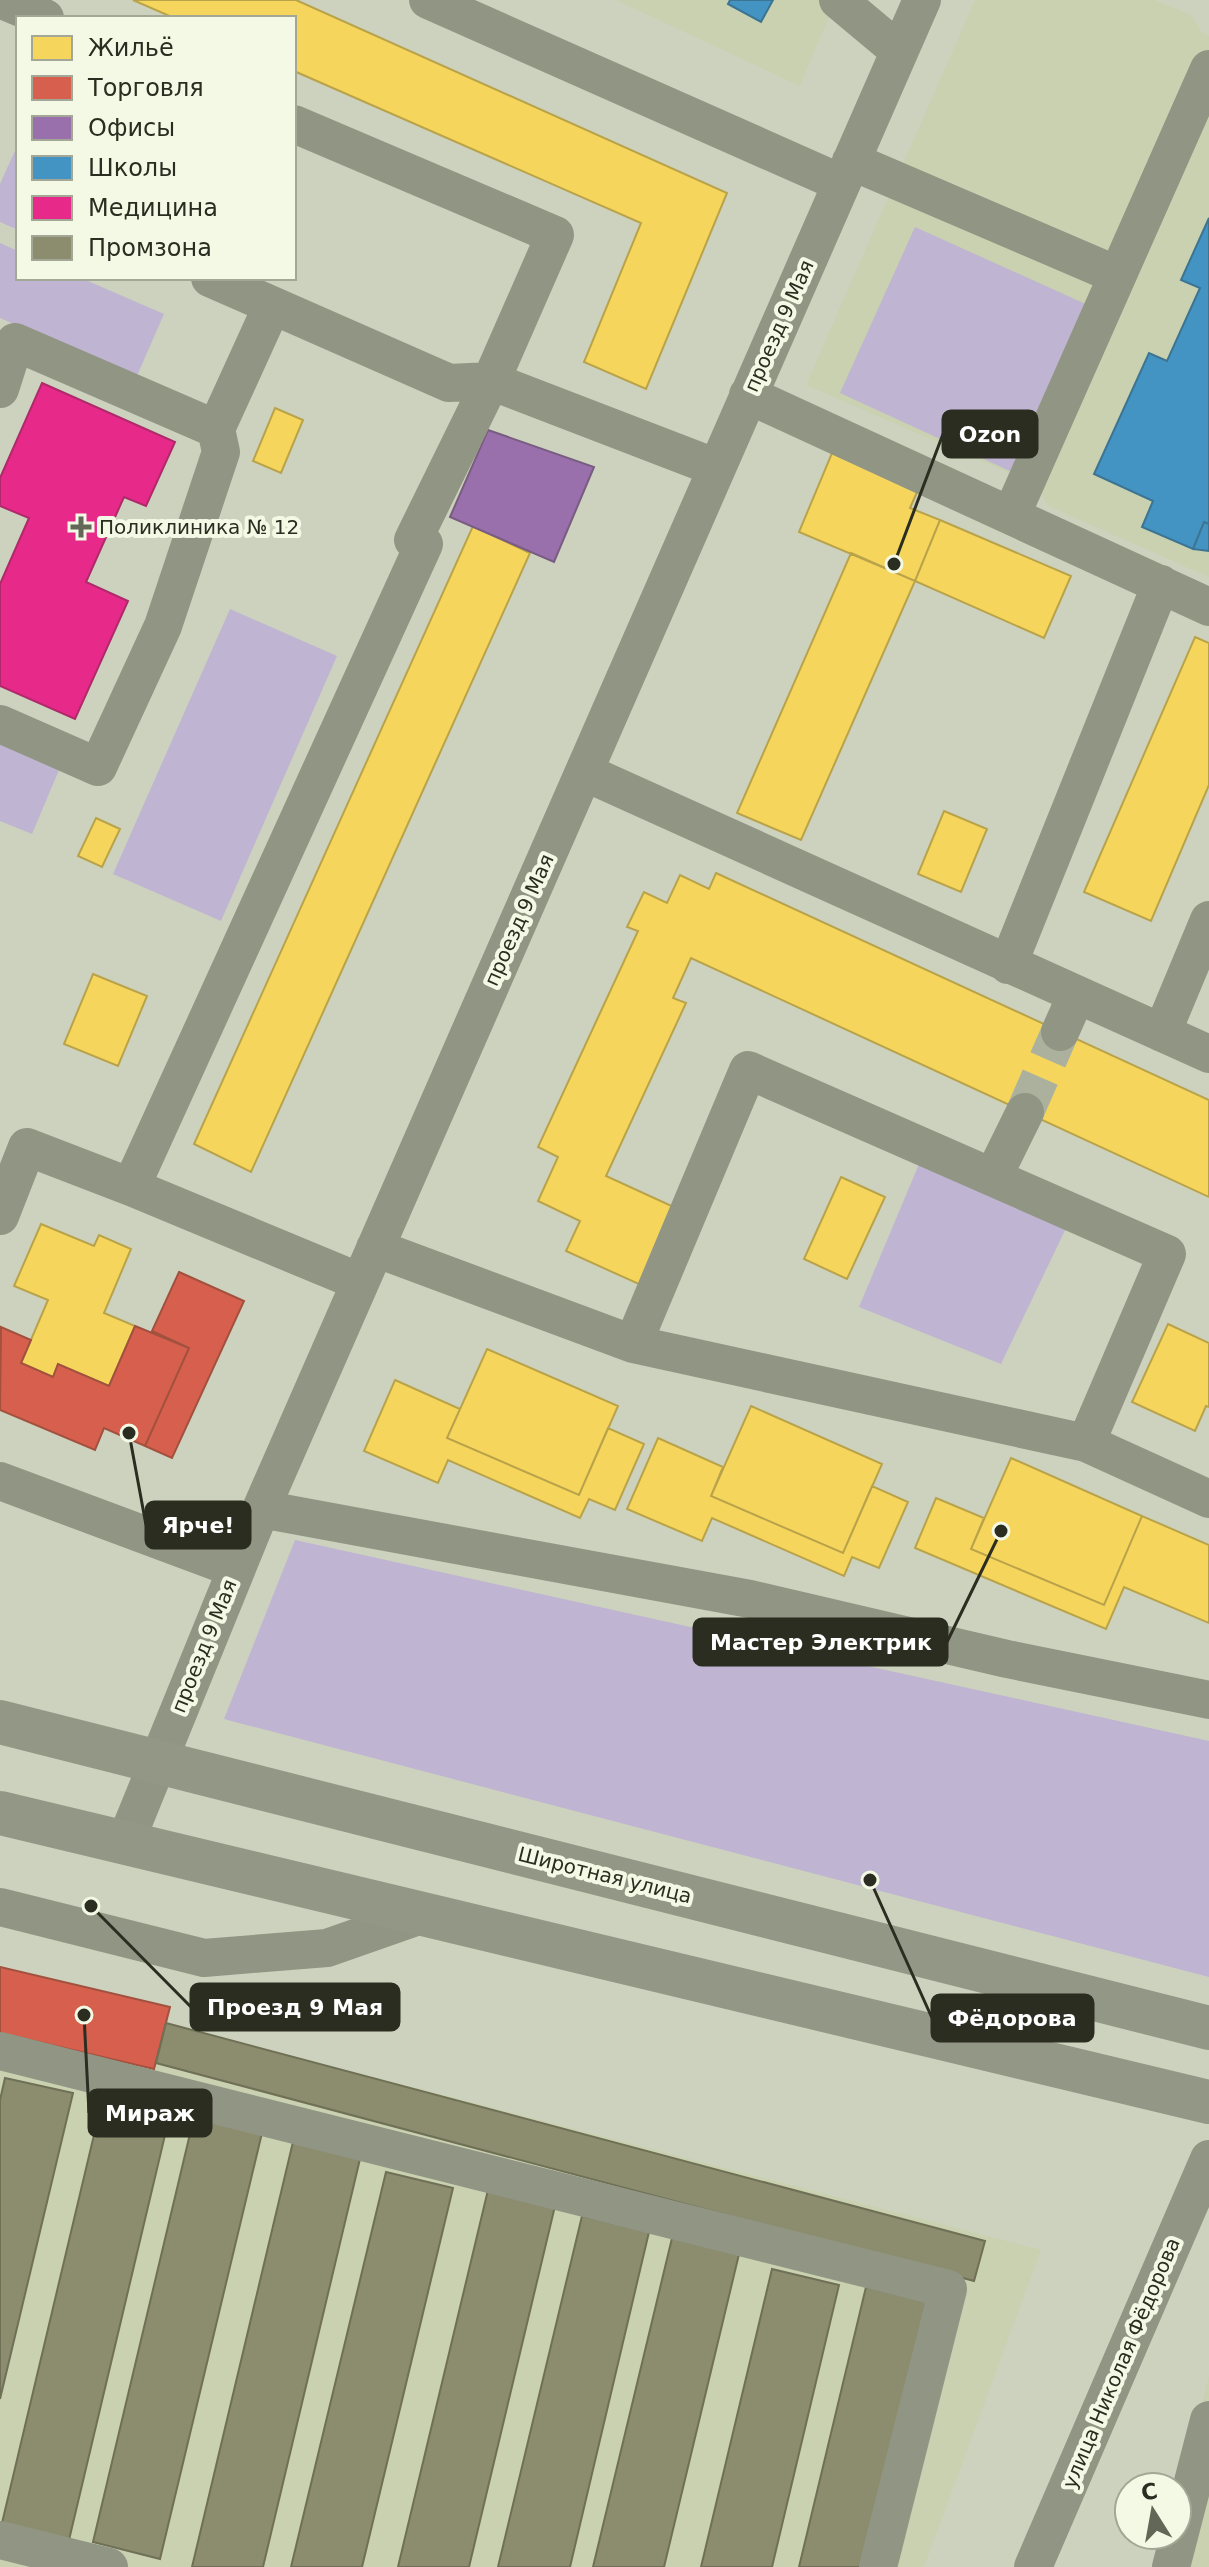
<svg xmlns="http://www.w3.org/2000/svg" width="1209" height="2567" font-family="'DejaVu Sans',sans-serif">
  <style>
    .built { fill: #c9d1b0 }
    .green { fill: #bfb4d1 }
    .homes { fill: #f6d55c; stroke: #b9a34a; stroke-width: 2 }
    .shops { fill: #d6604d; stroke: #a2513f; stroke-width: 2 }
    .offices { fill: #9970ab; stroke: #785c81; stroke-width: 2 }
    .schools { fill: #4393c3; stroke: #3c7492; stroke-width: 2 }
    .health { fill: #e7298a; stroke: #ae2a6a; stroke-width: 2 }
    .industry { fill: #8c8c6e; stroke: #6f7056; stroke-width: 2 }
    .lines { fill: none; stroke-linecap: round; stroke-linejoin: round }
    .minor-tunnel { stroke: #acb19e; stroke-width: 38; stroke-dasharray: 38 19; stroke-linecap: butt }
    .minor { stroke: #919583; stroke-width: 38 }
    .major { stroke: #939786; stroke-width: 44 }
    .poi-dot { fill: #636757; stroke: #f4f9e6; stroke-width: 3 }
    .labels { text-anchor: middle; stroke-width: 8; stroke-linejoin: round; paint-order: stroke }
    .street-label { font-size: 20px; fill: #2a2d1f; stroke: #f4f9e6 }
    .poi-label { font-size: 20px; fill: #2a2d1f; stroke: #f4f9e6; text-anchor: start }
    .leader { fill: none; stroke: #2a2d1f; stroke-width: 3 }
    .callout-dot { fill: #2a2d1f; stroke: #f4f9e6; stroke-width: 3 }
    .callout { fill: #2a2d1f; stroke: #2a2d1f; stroke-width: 3 }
    .callout-label { font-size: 22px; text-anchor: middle; font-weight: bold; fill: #fff }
  </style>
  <rect width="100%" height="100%" fill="#cdd2be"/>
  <!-- built -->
  <path class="built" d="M 616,0 L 836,0 L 800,86 Z
    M 975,0 L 1155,0 L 1191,15 L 1202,32 L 1209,36 L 1209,577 L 1048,506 L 1037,485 L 806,385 Z
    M 166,2023 L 1041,2250 L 924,2567 L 0,2567 L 0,2033 L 154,2069 Z
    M 1209,2376 L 1209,2567 L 1159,2567 L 1177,2498 Z"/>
  <!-- green -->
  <path class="green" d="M 18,144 L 18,230 L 0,222 L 0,184 Z
    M 915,227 L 1090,306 L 1014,473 L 840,393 Z
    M 0,243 L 18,251 L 18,278 L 81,278 L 164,314 L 136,378 L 0,318 Z
    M 230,609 L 337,656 L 221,921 L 113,874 Z
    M 0,744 L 59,770 L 32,834 L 0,821 Z
    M 919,1164 L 1068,1224 L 1001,1364 L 859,1307 Z
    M 295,1540 L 1209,1741 L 1209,1977 L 224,1719 Z"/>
  <!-- homes -->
  <path class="homes" d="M 133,0 L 296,0 L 727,193 L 646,389 L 584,362 L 641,223 L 294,71 L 294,18 L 174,18 Z
    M 275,408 L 303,420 L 281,473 L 253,461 Z
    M 832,453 L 918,490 L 910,508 L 940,520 L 915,581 L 799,532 Z
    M 940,520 L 1071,576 L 1044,638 L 915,581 Z
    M 473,526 L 530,553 L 251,1172 L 194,1144 Z
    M 851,553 L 915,581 L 801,840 L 737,813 Z
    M 1195,637 L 1209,643 L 1209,785 L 1151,921 L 1084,892 Z
    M 944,811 L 987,829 L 961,892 L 918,874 Z
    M 96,818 L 120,829 L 102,867 L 78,856 Z
    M 716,873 L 1209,1100 L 1209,1197 L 691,958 L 673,998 L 686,1003 L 606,1176 L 676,1208 L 641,1285 L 566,1251 L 580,1221 L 538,1201 L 558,1157 L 538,1147 L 638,931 L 627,927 L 644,892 L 667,903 L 680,875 L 709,889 Z
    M 93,974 L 147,996 L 118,1066 L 64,1044 Z
    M 841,1177 L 885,1197 L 847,1279 L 804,1259 Z
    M 41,1224 L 94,1246 L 99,1235 L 131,1249 L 104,1313 L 135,1326 L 109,1386 L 58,1364 L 53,1377 L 21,1363 L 48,1300 L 14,1286 Z
    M 1168,1324 L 1209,1343 L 1209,1407 L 1206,1406 L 1195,1431 L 1132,1402 Z
    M 487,1349 L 618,1406 L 579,1495 L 447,1438 Z
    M 395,1380 L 460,1409 L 447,1438 L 579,1495 L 608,1428 L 644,1444 L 615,1510 L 589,1499 L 580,1518 L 448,1460 L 438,1483 L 364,1451 Z
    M 751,1406 L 882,1464 L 843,1553 L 711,1496 Z
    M 658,1438 L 723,1467 L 711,1496 L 843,1553 L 872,1486 L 908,1502 L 879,1568 L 852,1557 L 844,1576 L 712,1518 L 702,1541 L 627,1509 Z
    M 1011,1458 L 1142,1516 L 1104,1605 L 971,1549 Z
    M 936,1498 L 984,1518 L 971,1549 L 1104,1605 L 1142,1516 L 1209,1545 L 1209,1623 L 1124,1587 L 1106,1629 L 915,1548 Z"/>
  <!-- shops -->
  <path class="shops" d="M 179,1272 L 244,1301 L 172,1458 L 145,1446 L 189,1348 L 152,1331 Z
    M 135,1326 L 189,1348 L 145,1446 L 104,1428 L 95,1450 L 0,1410 L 1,1327 L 31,1340 L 21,1363 L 53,1377 L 58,1364 L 109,1386 Z
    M 0,1967 L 170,2007 L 154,2069 L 0,2033 Z"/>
  <!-- offices -->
  <path class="offices" d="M 488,430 L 594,467 L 554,562 L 450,517 Z"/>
  <!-- schools -->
  <path class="schools" d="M 730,0 L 773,0 L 761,22 L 728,4 Z
    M 1209,218 L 1209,524 L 1204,522 L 1193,549 L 1142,527 L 1153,501 L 1094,474 L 1149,353 L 1167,361 L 1200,288 L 1181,280 Z
    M 1204,522 L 1209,524 L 1209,551 L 1193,549 Z"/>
  <!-- health -->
  <path class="health" d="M 42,383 L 175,442 L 146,506 L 124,497 L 86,582 L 128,601 L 75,719 L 0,686 L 0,584 L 29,518 L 0,506 L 0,478 Z"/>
  <!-- industry -->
  <path class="industry" d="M 166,2023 L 985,2241 L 974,2281 L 156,2063 Z
    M 5,2078 L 73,2093 L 0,2399 L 0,2100 Z
    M 103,2097 L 170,2114 L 69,2540 L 2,2523 Z
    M 194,2117 L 262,2133 L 160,2559 L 93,2542 Z
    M 293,2142 L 360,2159 L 263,2567 L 192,2567 Z
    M 386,2172 L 453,2188 L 362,2567 L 291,2567 Z
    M 488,2190 L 555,2206 L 469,2567 L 398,2567 Z
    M 582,2216 L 649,2232 L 570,2567 L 498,2567 Z
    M 673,2234 L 740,2250 L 664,2567 L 593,2567 Z
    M 772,2269 L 839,2285 L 772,2567 L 701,2567 Z
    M 866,2287 L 933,2303 L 870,2567 L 799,2567 Z"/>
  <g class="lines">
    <!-- minor-tunnel -->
    <path class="minor-tunnel" d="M 1025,1112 L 1060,1032"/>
    <!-- minor -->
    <path class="minor" d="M 2,0 L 45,18
      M 428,0 L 841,183
      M 838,0 L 899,51
      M 851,161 L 1117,275
      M 210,278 L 449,383 L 491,381 L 555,235 L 294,124
      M 0,389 L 15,342 L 216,429
      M 748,395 L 1209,607
      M 1011,516 L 1209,69
      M 0,724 L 98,767 L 163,626 L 221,452 L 216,429 L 272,306
      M 584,772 L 1209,1054
      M 1008,965 L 1161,584
      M 1060,1032 L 1076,996
      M 1162,1033 L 1209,920
      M 993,1177 L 1025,1112
      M 0,1216 L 27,1147 L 131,1187
      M 375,1248 L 633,1344 L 1086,1443 L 1209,1499
      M 360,1282 L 131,1187 L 424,544 L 413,540 L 491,381 L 717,468
      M 633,1344 L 748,1070 L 1167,1254 L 1086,1443
      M 0,1481 L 236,1569
      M 261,1509 L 750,1599 L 1007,1659 L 1209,1700
      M 125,1843 L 261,1509 L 922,0
      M 0,1907 L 204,1958 L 327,1948 L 424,1914
      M 0,2051 L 948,2289 L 878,2567
      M 0,2540 L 109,2567
      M 1033,2567 L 1209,2159
      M 1171,2567 L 1209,2420"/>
    <!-- major -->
    <path class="major" d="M 0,1722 L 1209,2028
      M 0,1813 L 1209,2102"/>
  </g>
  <!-- markers -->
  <path class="poi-dot" d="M77 515h8v8h8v8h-8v8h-8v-8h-8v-8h8z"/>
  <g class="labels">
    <!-- street labels -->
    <g class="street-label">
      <text transform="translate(779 326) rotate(-66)" y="7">проезд 9 Мая</text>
      <text transform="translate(519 920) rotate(-66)" y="7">проезд 9 Мая</text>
      <text transform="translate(204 1646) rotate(-68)" y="7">проезд 9 Мая</text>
      <text transform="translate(605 1875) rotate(14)" y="7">Широтная улица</text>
      <text transform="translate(1121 2363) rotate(-67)" y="7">улица Николая Фёдорова</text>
    </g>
    <!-- poi labels -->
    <g class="poi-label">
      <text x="99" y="534">Поликлиника № 12</text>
    </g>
  </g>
  <!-- callouts -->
  <path class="leader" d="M894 564L943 434M129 1433L146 1525M1001 1531L947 1642M91 1906L191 2007M870 1880L932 2018M84 2015L89 2113"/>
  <g class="callout-dot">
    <circle cx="894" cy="564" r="8"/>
    <circle cx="129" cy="1433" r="8"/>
    <circle cx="1001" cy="1531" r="8"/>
    <circle cx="91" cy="1906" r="8"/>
    <circle cx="870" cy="1880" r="8"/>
    <circle cx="84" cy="2015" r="8"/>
  </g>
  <g class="callout">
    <rect x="943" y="411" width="94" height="46" rx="8"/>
    <rect x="146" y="1502" width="104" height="46" rx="8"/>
    <rect x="694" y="1619" width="253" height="46" rx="8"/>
    <rect x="191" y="1984" width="208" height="46" rx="8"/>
    <rect x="932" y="1995" width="161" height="46" rx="8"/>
    <rect x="89" y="2090" width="122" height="46" rx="8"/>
  </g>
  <g class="callout-label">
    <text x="990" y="442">Ozon</text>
    <text x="198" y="1533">Ярче!</text>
    <text x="821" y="1650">Мастер Электрик</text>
    <text x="295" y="2015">Проезд 9 Мая</text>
    <text x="1012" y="2026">Фёдорова</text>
    <text x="150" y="2121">Мираж</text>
  </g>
  <!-- legend -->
  <rect x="16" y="16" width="280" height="264" fill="#f4f9e6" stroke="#a3a796" stroke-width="2"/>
  <rect x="32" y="36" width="40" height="24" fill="#f6d55c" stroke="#a3a796" stroke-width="2"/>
  <text x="88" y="56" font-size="24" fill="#2a2d1f">Жильё</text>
  <rect x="32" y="76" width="40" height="24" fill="#d6604d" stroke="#a3a796" stroke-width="2"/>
  <text x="88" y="96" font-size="24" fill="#2a2d1f">Торговля</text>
  <rect x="32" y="116" width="40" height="24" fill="#9970ab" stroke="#a3a796" stroke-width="2"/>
  <text x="88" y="136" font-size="24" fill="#2a2d1f">Офисы</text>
  <rect x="32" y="156" width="40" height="24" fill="#4393c3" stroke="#a3a796" stroke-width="2"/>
  <text x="88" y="176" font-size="24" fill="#2a2d1f">Школы</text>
  <rect x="32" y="196" width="40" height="24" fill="#e7298a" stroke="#a3a796" stroke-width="2"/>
  <text x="88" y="216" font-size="24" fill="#2a2d1f">Медицина</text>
  <rect x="32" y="236" width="40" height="24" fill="#8c8c6e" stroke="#a3a796" stroke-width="2"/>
  <text x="88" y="256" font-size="24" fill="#2a2d1f">Промзона</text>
  <!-- north arrow -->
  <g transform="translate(1153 2511) rotate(349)"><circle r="38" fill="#f4f9e6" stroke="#a3a796" stroke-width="2"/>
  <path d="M0-6L14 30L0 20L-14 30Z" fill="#636757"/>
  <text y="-12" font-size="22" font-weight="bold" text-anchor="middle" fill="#2a2d1f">С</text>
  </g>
</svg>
